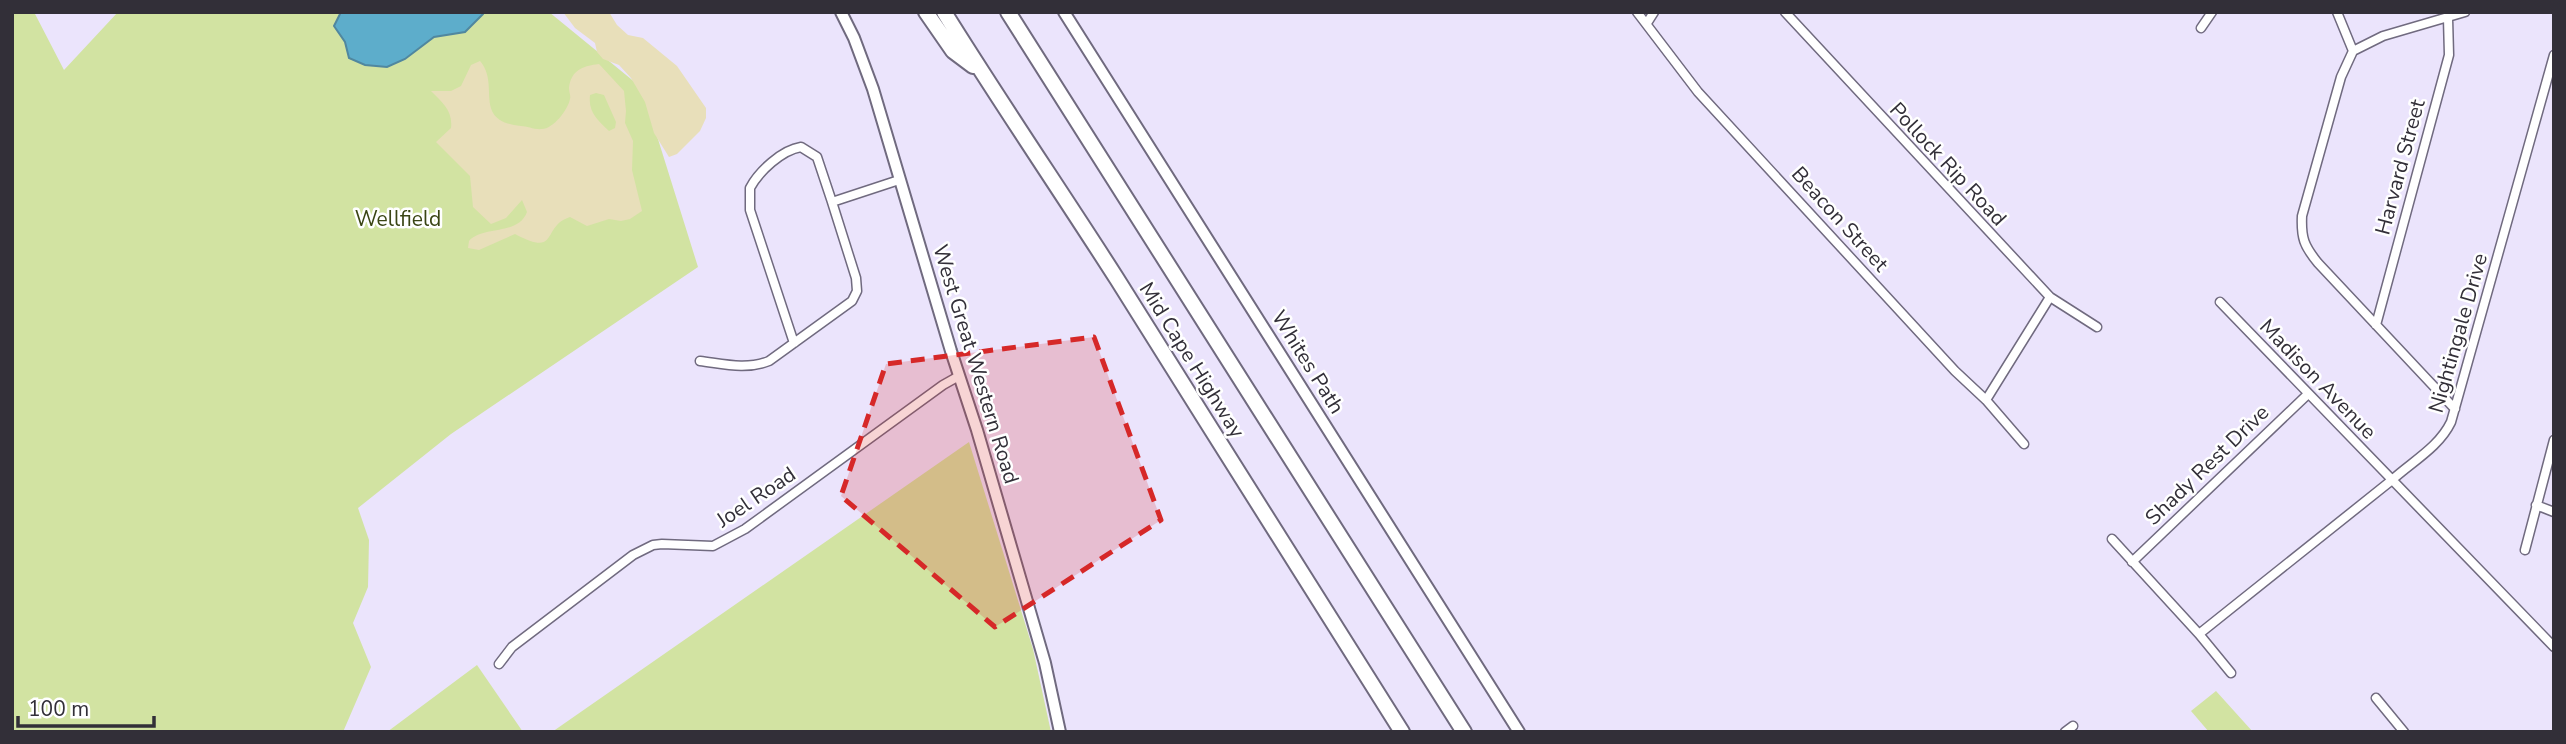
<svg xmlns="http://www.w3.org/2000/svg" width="2566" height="744" font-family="'Nunito Sans',sans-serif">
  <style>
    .green { fill: #d2e3a2 }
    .sand { fill: #e8dfba; fill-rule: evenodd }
    .water { fill: #5dadcb; stroke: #50879f; stroke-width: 2 }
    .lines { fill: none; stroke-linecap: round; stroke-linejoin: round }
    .street-casing { stroke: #706a7f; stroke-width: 11 }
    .secondary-casing { stroke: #706a7f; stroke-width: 14 }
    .highway-casing { stroke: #706a7f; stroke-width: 18 }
    .street { stroke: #fff; stroke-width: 8 }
    .secondary { stroke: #fff; stroke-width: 10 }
    .highway { stroke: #fff; stroke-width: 14 }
    .marked { fill: #d62828; fill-opacity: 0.2; stroke: #d62828; stroke-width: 5; stroke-dasharray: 14 9; stroke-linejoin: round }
    .labels { text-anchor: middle; stroke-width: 5; stroke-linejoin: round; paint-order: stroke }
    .street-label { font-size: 21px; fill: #322f38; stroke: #fff }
    .park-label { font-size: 21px; fill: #3a4514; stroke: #fff }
  </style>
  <rect width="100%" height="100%" fill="#ebe4fc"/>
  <!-- green -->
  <path class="green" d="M 12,12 L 34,12 L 64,70 L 118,12 L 549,12 L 642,88 L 698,267 L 451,434 L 358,508 L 369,540 L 368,587 L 353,623 L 371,667 L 343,732 L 12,732 Z
    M 969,442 L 1033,649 L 1051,732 L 552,732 Z
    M 477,665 L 523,732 L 387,732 Z
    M 2216,691 L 2253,732 L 2209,732 L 2191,711 Z"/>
  <!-- sand -->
  <path class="sand" d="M 563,12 L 609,12 L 617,25 L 628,35 L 643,38 L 677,66 L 706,108 L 706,118 L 700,131 L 677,154 L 669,157 L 654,133 L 645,102 L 631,78 L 619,65 L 603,59 L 597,52 L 595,43 L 575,28 Z
    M 480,61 C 501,85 471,121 521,126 C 527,126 535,130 542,129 C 553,129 568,110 570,99 C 571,96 569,92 569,88 C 571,70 583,66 599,64 L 624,91 L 626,111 L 625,123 L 633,141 L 632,170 L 642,211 L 630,219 L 621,221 L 609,219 L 587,226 L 570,217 C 541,226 560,258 515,234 L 479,250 L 468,248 L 469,241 C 484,225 518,236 527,212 L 522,200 L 506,218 L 491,224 L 473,207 L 470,176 L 436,142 L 451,128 C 453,111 443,103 431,91 L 451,91 L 461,86 L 471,65 ZM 596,93 L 604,95 L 616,122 L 615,128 L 609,131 C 598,120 588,113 590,95 Z"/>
  <!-- water -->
  <path class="water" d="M 341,12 L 483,12 L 483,14 L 465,32 L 434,37 L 405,59 L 387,67 L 365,65 L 349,58 L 345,42 L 334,26 Z"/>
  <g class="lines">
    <defs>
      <path id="street" d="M 1637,12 L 1698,92 L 1955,371 L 1986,400 L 2024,444
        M 1785,12 L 2050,297 L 2097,327
        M 2337,12 L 2353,51 L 2341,77 L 2302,216 C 2301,238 2304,246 2318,263 L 2455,409
        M 1647,23 L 1654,12
        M 2201,28 L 2212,12
        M 2353,51 L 2383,36 L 2465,12
        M 2220,302 L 2554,647
        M 2376,325 L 2449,55 L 2448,18
        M 794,343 L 750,210 L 750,188 C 759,171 782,150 801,147 L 817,157 L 832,202
        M 700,361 C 724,364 746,370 769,361 L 852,301 L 857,291 L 856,278 L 832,202 L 899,180
        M 1986,400 L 2050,297
        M 2536,505 L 2554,512
        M 2112,539 L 2199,634 L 2231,673
        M 2525,550 L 2554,440
        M 2132,562 L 2308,394
        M 2199,634 L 2392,480 C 2413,461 2439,447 2451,422 L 2554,55
        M 499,664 L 512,647 L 633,555 L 653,545 L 662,544 L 713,546 L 745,529 L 943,385 L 959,376
        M 2376,698 L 2404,732
        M 2065,732 L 2073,726"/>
      <path id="secondary" d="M 841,12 L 854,38 L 873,89 L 951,351 L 977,430 L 1045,663 L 1060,732
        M 1064,12 L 1519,732"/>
      <path id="highway" d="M 926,12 L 953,51 L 973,66
        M 944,12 C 1000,102 1060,190 1117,279 C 1212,430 1306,581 1402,732
        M 1008,12 L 1464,732"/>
    </defs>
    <!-- street casing -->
    <use href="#street" class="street-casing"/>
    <!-- secondary casing -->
    <use href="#secondary" class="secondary-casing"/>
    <!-- highway casing -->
    <use href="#highway" class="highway-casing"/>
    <!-- street -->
    <use href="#street" class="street"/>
    <!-- secondary -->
    <use href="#secondary" class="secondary"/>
    <!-- highway -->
    <use href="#highway" class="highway"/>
  </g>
  <!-- marked area -->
  <path class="marked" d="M 1094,337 L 1161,520 L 995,627 L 841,496 L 886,364 Z"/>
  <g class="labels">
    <!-- street labels -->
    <g class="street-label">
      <text transform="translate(1948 164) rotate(47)" y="7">Pollock Rip Road</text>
      <text transform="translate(2400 167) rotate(-75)" y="7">Harvard Street</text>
      <text transform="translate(1840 219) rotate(48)" y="7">Beacon Street</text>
      <text transform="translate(2458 333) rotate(-74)" y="7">Nightingale Drive</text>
      <text transform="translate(1192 360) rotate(58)" y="7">Mid Cape Highway</text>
      <text transform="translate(1308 362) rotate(58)" y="7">Whites Path</text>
      <text transform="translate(976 364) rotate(73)" y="7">West Great Western Road</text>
      <text transform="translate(2318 379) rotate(46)" y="7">Madison Avenue</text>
      <text transform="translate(2207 465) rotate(-44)" y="7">Shady Rest Drive</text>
      <text transform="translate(756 497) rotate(-34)" y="7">Joel Road</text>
    </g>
    <!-- park labels -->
    <g class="park-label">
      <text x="398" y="226">Wellfield</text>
    </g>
  </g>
  <!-- border -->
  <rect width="2566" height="744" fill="none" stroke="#322f38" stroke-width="28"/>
  <!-- scale -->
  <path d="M18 716v10h136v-10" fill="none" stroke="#322f38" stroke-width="3.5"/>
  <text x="28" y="716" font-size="21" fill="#322f38" stroke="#ffffff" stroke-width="5" paint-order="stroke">100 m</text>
</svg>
